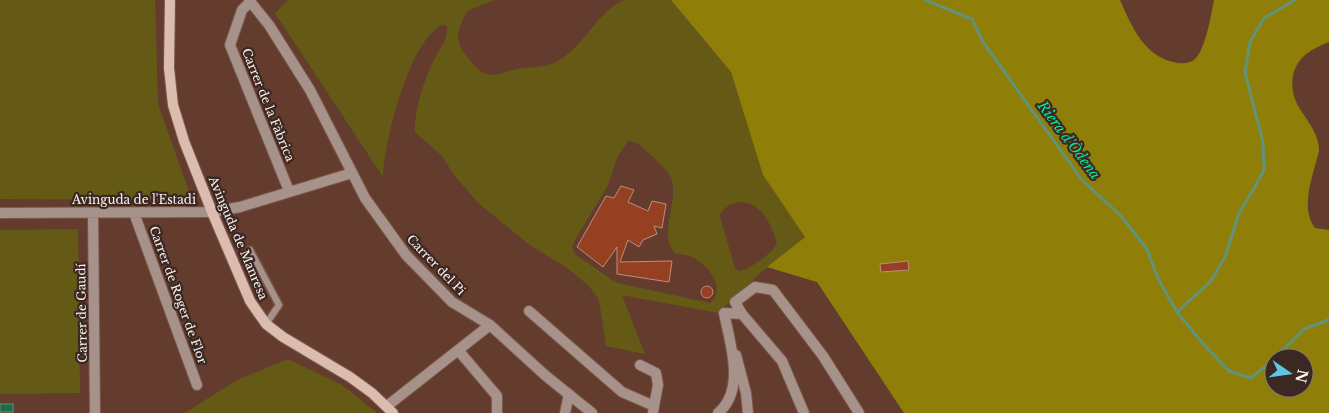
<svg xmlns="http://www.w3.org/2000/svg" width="1329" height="413" font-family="'Libre Baskerville',serif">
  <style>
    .green { fill: #645a16; fill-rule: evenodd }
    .forest { fill: #8f7f09; fill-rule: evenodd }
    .water { fill: #1f6a49; stroke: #61937a }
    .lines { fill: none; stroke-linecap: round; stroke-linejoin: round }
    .stream { stroke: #61937a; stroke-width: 3 }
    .building { fill: #944021; stroke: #bd8e7e }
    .lane-casing { stroke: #7c594c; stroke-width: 9 }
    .street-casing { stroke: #7c594c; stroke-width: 12 }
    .secondary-casing { stroke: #7c594c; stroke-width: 12 }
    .lane { stroke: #a7928b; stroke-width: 6 }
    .street { stroke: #a7928b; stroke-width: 10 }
    .secondary { stroke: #ddbcb0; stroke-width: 10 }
    .labels { text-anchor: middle; stroke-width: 4.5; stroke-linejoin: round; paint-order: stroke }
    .street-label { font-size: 12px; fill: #fcf2ee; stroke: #3b2822 }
    .water-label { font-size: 14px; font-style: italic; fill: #0be599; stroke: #3b2822 }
  </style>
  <rect width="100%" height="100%" fill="#643c2d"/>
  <!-- green -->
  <path class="green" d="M 0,0 L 155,0 L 158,104 L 192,200 L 0,199 Z
    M 288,0 L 495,0 L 467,11 C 459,27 453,38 465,54 C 472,63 481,76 495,75 C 502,74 510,70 517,69 C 529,67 542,68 554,63 C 583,50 599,8 625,0 C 635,0 660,0 671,0 L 731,72 L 763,175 L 805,237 L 767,267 L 718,313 L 622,295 L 645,354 L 606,346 L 599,300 L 589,286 L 566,267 L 531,246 L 478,203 L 455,176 L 441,155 L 415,132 C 414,111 423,84 432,64 C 438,51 448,41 447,26 L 441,25 C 408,45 385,139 383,177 L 275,13 ZM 628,141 L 634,142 L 639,144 C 646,151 664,166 669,174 C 683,194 656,235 675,253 C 681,255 688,254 694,258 C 708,265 727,289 710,303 L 618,283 L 612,280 L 575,254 L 572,246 L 576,238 L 607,187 L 618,156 ZM 739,202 C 762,202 771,224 777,243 C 773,253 750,269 740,271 L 735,268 L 720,217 C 721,208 731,204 739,202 Z
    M 78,229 L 80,393 L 0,394 L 0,230 Z
    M 288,359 L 342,385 L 377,413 L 185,413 L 235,381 Z"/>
  <!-- forest -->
  <path class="forest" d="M 671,0 L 1120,0 C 1132,27 1144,57 1177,63 C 1183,64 1191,63 1195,59 C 1206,48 1211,15 1214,0 L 1329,0 L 1329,42 C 1320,46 1309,50 1302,58 C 1288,73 1290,96 1302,112 C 1310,125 1319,135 1319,151 C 1314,173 1299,207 1315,228 L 1329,230 L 1329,413 L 904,413 L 817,282 L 767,267 L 805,237 L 763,175 L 731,72 ZM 1274,358 L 1304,358 L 1304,388 L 1274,388 Z"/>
  <!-- water -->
  <path class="water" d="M 0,404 L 13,404 L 13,412 L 0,412 Z"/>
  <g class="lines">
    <!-- stream -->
    <path class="stream" d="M 925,0 L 972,19 L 983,42 L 1082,180 L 1121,216 L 1147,249 L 1158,279 L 1177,312 L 1205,346 L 1229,371 L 1251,378 L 1274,359
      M 1177,312 L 1211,281 L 1225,257 L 1239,213 L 1252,192 L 1264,170 L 1263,142 L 1245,72 L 1250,42 L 1264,18 L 1295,0
      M 1275,358 L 1304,329 L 1328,320 L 1329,319"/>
  </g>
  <!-- building -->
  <path class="building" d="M 621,186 L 634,190 L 628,202 L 648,211 L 652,201 L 666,204 L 662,228 L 654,226 L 657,234 L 643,240 L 639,247 L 628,240 L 620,262 L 672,261 L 669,282 L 617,274 L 617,247 L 603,267 L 577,247 L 606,196 L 614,198 Z
    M 908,261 L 909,270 L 881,272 L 880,264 Z
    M701 292a6 6 0 1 1 12 0a6 6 0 1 1-12 0Z"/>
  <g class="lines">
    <defs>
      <path id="lane" d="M 250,250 L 279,305 L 266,324"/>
      <path id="street" d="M 249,0 L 269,25 L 310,90 L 365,198 L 406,255 L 452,302 L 490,325 L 546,376 L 592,413
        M 250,2 L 242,10 L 230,45 L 289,191
        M 0,213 L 212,212 L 240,207 L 352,173
        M 93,213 L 95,413
        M 134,213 L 197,385
        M 529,311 L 622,392 L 654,406 L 653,413
        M 742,314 L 735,302 L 755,287 L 773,290 L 823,356 L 859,413
        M 458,350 L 497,396 L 497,413
        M 736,355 L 746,393 L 748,413
        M 640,365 L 656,373 L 658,385 L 654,406
        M 387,406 L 490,325
        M 565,413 L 569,394
        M 718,413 C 746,390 730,343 724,313 L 742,314 L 782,361 L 804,413"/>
      <path id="secondary" d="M 170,0 L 169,68 L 173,105 L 184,141 L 212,212 L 250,301 L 266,324 L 283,337 L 350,377 L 372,393 L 393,413"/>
    </defs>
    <!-- lane casing -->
    <use href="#lane" class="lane-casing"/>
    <!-- street casing -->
    <use href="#street" class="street-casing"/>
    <!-- secondary casing -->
    <use href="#secondary" class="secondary-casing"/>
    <!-- lane -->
    <use href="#lane" class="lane"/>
    <!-- street -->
    <use href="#street" class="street"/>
    <!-- secondary -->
    <use href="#secondary" class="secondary"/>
  </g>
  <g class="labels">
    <!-- street labels -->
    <g class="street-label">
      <text transform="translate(268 105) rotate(68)" y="4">Carrer de la Fàbrica</text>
      <text x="134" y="204">Avinguda de l'Estadi</text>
      <text transform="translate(238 238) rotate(67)" y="4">Avinguda de Manresa</text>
      <text transform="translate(436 265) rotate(46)" y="4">Carrer del Pi</text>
      <text transform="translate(178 295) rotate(70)" y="4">Carrer de Roger de Flor</text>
      <text transform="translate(82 313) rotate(-91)" y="4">Carrer de Gaudí</text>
    </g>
    <!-- water labels -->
    <g class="water-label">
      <text transform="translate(1069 140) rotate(53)" y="5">Riera d'Òdena</text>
    </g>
  </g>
  <!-- north arrow -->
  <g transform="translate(1289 373) rotate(103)"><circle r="24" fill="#3b2822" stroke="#887974"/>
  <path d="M0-4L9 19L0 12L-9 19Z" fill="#5cc7e7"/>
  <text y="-8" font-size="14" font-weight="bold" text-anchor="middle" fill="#fcf2ee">N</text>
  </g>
</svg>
